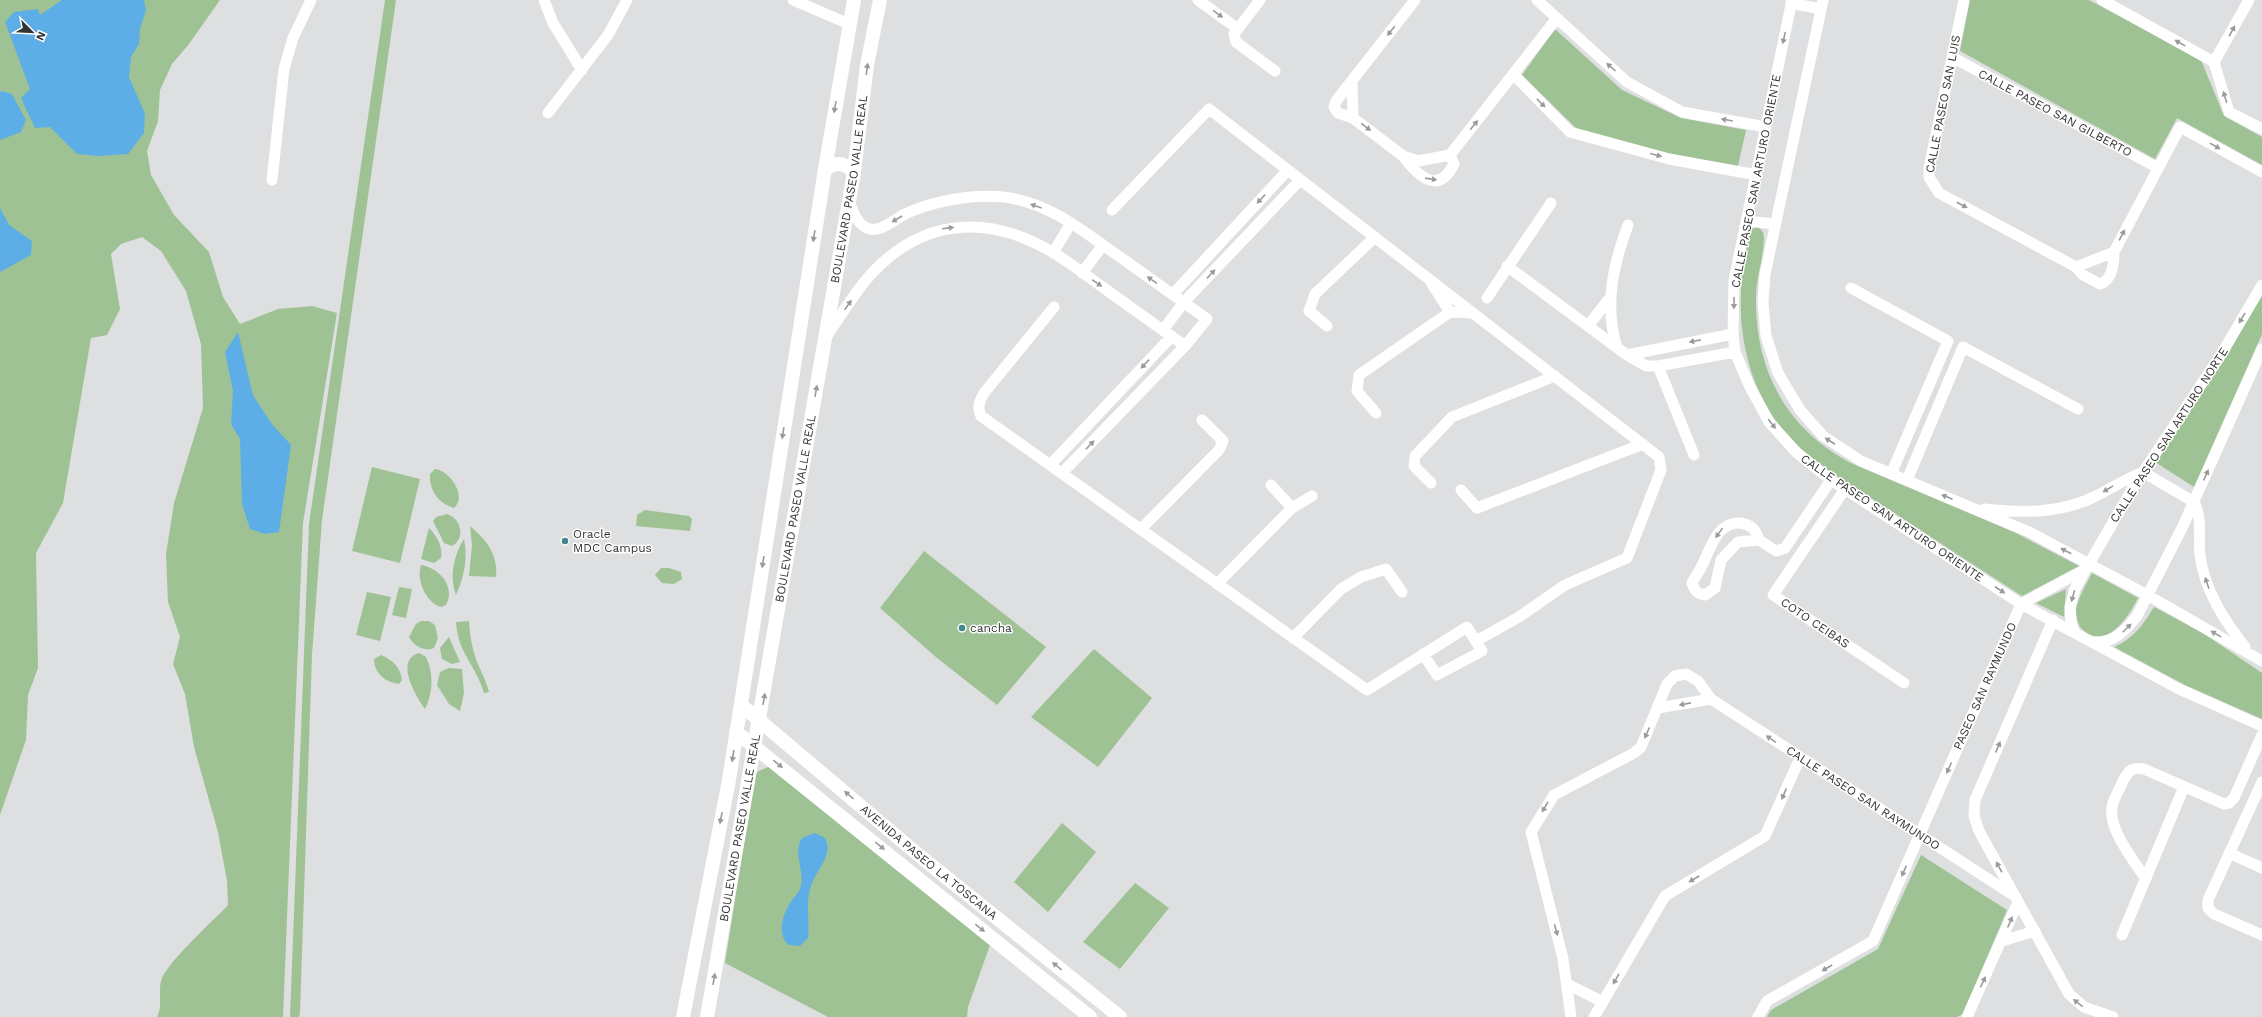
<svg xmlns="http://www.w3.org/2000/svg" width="2262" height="1017" font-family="'Work Sans',sans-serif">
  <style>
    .green { fill: #9fc294 }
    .water { fill: #5daee6 }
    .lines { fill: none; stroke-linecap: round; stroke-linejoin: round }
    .minor { stroke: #fff; stroke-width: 11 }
    .tertiary { stroke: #fff; stroke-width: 14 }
    .oneway { fill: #9a9a9a }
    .poi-dot { fill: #40878f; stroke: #fff; stroke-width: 1.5 }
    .labels { text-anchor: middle; stroke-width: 3; stroke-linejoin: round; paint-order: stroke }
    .street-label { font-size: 12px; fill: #343435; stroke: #fff }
    .poi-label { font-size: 12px; fill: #343435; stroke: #fff; text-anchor: start }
  </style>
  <rect width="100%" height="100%" fill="#dedfe1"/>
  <!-- green -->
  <path class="green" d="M 0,0 L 220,0 L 189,44 L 172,64 L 160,90 L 158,121 L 147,151 L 151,175 L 174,215 L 209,252 L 223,297 L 240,324 L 278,309 L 312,306 L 337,313 L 303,523 L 283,1017 L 157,1017 C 163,1006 158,993 161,981 C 165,964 214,920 228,905 L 227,881 L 218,832 L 194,747 L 185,694 L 173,664 L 180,637 L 168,602 L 166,554 L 174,503 L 203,408 L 201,344 L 186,291 L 161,251 L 142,237 L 121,244 L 111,254 L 120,309 L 107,335 L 91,338 L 63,503 L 36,553 L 38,668 L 28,695 L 26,740 L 0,815 Z
    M 385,0 L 396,0 L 322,520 L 312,655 L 300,1013 L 299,1017 L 290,1017 L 309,524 Z
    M 1970,0 L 2089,0 L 2201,60 L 2224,116 L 2262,137 L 2262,165 L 2177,118 L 2155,159 L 1960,51 Z
    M 1555,29 L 1622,90 L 1681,118 L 1746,130 L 1738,166 L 1675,155 L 1577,129 L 1522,75 Z
    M 1758,227 L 1763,232 L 1764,237 C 1764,258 1756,277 1756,298 C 1755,371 1787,430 1853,464 L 2016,533 L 2079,566 L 2022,596 C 1978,568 1934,539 1890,510 C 1859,490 1825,471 1798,446 C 1739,390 1730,304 1751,229 Z
    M 2262,292 L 2262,334 L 2194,487 L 2155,462 Z
    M 372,467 L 420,479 L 400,563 L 352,551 Z
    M 435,469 C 449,470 468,496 454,508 C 439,504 429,491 430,474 Z
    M 645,510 L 689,516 L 692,519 L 690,531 L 636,526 L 637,515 Z
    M 447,514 C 461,518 466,538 452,546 L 444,543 L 433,521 L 436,517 Z
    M 470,526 C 487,540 498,555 496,577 L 469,576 L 472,545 Z
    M 429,528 C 437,536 443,546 441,558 L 434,563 L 421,559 Z
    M 464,539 C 468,559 464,577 456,595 C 449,577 454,555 464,539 Z
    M 924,551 L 1046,647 L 997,705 L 937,658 L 880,608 Z
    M 421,565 C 439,568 456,586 446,605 L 441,607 C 426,603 416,580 421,565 Z
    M 661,568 L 669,568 L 681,572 L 682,579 L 674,584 L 662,583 L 655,575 Z
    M 2092,573 L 2138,598 C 2129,616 2107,651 2083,630 C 2078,626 2076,617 2076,610 C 2078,597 2086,585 2092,573 Z
    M 399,587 L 412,589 L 406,618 L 392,615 Z
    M 2066,589 L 2064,617 L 2036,603 Z
    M 367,592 L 391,597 L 380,641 L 356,635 Z
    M 2154,607 L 2203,633 L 2262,673 L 2262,719 L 2185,685 L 2114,647 C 2134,638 2143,625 2154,607 Z
    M 421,621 L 429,621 L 435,625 L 438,638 L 434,648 C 424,652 414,646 409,637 L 416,624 Z
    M 469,621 C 470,635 472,649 477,662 C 482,673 486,681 489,692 L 484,693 C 476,665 458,654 456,622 Z
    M 449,637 L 460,662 L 452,664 L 442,659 L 440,648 Z
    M 1094,649 L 1152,698 L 1098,767 L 1031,717 Z
    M 419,653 L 426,657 C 434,674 433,693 425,709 C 416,697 394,660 419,653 Z
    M 381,655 C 392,659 401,668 402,680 L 399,684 C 385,682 374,673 374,659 Z
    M 449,668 L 462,669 L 464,693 L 460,711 L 449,704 L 437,685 L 440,672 Z
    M 772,765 L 990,945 L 968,1007 L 967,1017 L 828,1017 L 725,963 L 755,773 Z
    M 1062,823 L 1096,852 L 1048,912 L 1014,882 Z
    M 1921,855 L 2007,910 L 1963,1014 L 1957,1017 L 1767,1017 L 1771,1010 L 1878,949 Z
    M 1135,883 L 1169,908 L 1120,969 L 1083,942 Z"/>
  <!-- water -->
  <path class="water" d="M 62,0 L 144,0 L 146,10 L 140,29 L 139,44 L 131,57 L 129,77 L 145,114 L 144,133 L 128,154 L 98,156 L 77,154 L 50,127 L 35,128 L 21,98 L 30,89 L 5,22 L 14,12 L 38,9 L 40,15 Z
    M 2,91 L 12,94 L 26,120 L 21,132 L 0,140 L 0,92 Z
    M 0,208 L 9,225 L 32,241 L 31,255 L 0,272 Z
    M 238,332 L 253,395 L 271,423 L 291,445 L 279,532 L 265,534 L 250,529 L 242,504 L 240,439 L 231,424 L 233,391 L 225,352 Z
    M 815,833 L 825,838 C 834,855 816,870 811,886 C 805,904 810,920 808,938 L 800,946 L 789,945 C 777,936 782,916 789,905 C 792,899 797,895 800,889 C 806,872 792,853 802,838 Z"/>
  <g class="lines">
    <!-- minor -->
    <path class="minor" d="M 544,0 L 553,23 L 582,70
      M 793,0 L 849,24
      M 1198,0 L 1238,29
      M 1260,0 L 1234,34 L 1236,42 L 1275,71
      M 1537,0 L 1627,82 L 1682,112 L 1766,127
      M 1792,0 L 1734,280 L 1733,334 L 1735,352 L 1749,385 L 1769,422 L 1797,453 L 1831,480 L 2021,604 L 2179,689 L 2262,726
      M 1823,0 L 1765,274 L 1763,303 L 1766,336 L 1778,373 L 1800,410 L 1823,436 L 1861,461 L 2029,532 L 2149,596 L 2262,661
      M 1964,0 L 1929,168 L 1929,177 L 1939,193 L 2076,267 L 2083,275 L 2100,284 C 2112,280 2114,263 2114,252 L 2180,127 L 2262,172
      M 2102,0 L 2214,62
      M 2249,0 L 2214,62 L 2229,112 L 2262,129
      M 1791,3 L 1821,9
      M 1952,57 L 2158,168
      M 1514,75 L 1570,132 L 1669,159 L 1757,175
      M 1352,81 L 1353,118 L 1403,156 L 1418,161 L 1450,155 L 1557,18
      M 548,113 L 608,35 L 627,0
      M 1353,118 L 1338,113 L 1334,107 L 1336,101 L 1415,0
      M 1403,156 C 1418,176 1438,196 1454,164 L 1450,155
      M 272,180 L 284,69 L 293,38 L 311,0
      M 849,201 C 853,211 856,223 867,228 C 879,234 895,219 905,214 C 933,201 972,194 1003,197 C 1049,202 1084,232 1120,257 C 1149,278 1178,298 1207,319 L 1185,346 L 1062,473
      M 1112,210 L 1209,109 L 1659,457 L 1661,470 L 1627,558 L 1565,585 L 1519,617 L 1476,641
      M 1747,221 L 1775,224
      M 1053,253 L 1071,223
      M 1507,266 L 1627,355 L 1646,366 L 1658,366 L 1735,352
      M 2076,267 L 2114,252
      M 1082,273 L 1103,245
      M 1432,284 L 1450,312
      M 1851,288 L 1948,341 L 1891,474
      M 1173,294 L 1288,170
      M 1487,298 L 1551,203
      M 1054,307 L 984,393 C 979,402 977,407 981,416 L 1367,690 L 1467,627 L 1482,651 L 1437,675 L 1423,654
      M 1327,326 L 1309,311 L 1315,294 L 1375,237
      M 1588,326 L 1609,299
      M 1163,330 L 1184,302 L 1300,180
      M 826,337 C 843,313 858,286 879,266 C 931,216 994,217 1054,253 C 1070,263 1086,275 1101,286 C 1129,306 1157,326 1185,346
      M 1617,348 C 1604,305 1613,265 1628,225
      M 1627,355 L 1733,334
      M 1658,366 L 1694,455
      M 1376,413 L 1357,391 L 1359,375 L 1450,312 L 1473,313
      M 1051,464 L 1172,336
      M 1907,480 L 1963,347 L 2078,409
      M 1431,483 L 1414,466 L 1415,456 L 1452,417 L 1555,376
      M 1271,485 L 1292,508
      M 1845,489 L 1773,595 L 1904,683
      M 1461,490 L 1477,508 L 1643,444
      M 1984,509 C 2022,513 2061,514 2096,496 C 2112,488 2126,479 2143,472 L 2194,502 C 2203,519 2198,538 2200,556 C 2205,591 2224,620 2245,647
      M 1141,529 L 1219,450 L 1223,441 L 1202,420
      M 1759,540 C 1756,530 1752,525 1740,523 C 1713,521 1709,559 1696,576 L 1692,583 C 1695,591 1697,594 1705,595 L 1715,588 L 1721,560 L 1738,542 L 1759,540 L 1776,551 L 1785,548 L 1831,480
      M 1217,584 L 1292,508 L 1312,496
      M 2053,620 L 1975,800 L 1974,816 L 1979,831 L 2069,994 L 2084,1007 L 2113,1017
      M 2074,632 L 2071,621 L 2070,607 L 2075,589 L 2086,569 L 2134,486 L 2222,353 L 2262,285
      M 1293,638 L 1341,589 L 1361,577 L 1386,569 L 1402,592
      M 2094,642 C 2114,643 2125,631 2137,616 L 2182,528 L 2262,349
      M 1658,708 L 1711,699
      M 2262,782 L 2208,900 L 2208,908 L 2214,914 L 2262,935
      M 2229,853 L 2262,868
      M 2146,879 C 2134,861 2108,829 2112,807 C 2113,799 2120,789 2123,781 C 2128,771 2132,767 2144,769 L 2224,804 L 2229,803 L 2234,798 L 2262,735
      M 2122,935 L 2184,787
      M 2002,941 L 2035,931
      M 1567,984 L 1603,1002
      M 1571,1017 L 1563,959 L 1531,832 L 1554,795 L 1634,753 L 1641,747 L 1667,684 L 1675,676 L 1686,674 L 1698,681 L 1711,699 L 2016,897
      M 1594,1017 L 1665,896 L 1765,836 L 1800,758
      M 1758,1017 L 1767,1001 L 1873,941 L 2021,604 L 2086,569
      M 1967,1017 L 2018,902"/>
    <!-- tertiary -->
    <g class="tertiary">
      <path d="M 825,169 C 837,162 843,162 854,172"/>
      <path id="s1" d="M 741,705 L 921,857 L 1120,1017"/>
      <path d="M 736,732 L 1090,1017"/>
      <path d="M 683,1017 L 729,780 L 825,169 L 854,0"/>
      <path id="s2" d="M 707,1017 L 854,172 L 867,65 L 880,0"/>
    </g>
  </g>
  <!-- one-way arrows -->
  <defs><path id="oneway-solid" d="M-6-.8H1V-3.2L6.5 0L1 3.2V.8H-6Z"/></defs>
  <g class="oneway">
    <use href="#oneway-solid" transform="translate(1218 14) rotate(36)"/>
    <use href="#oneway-solid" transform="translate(1391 31) rotate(128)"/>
    <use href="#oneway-solid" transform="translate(2232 31) rotate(-61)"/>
    <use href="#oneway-solid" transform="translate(1784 38) rotate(102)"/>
    <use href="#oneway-solid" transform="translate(2180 43) rotate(-151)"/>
    <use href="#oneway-solid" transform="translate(1611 67) rotate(-138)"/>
    <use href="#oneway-solid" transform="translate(867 69) rotate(-83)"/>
    <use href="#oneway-solid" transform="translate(2225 97) rotate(-107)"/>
    <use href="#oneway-solid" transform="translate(1541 103) rotate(45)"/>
    <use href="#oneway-solid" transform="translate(835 107) rotate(100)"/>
    <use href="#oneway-solid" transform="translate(1727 120) rotate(-170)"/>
    <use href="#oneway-solid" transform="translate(1474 125) rotate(-51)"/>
    <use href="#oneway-solid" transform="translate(1366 127) rotate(37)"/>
    <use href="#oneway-solid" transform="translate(2215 146) rotate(29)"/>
    <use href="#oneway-solid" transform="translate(1656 155) rotate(15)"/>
    <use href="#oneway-solid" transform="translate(1431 179) rotate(8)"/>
    <use href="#oneway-solid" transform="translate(1261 199) rotate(133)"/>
    <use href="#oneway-solid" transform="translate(1962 205) rotate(28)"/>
    <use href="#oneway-solid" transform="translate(1036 206) rotate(-161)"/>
    <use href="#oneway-solid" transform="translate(897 219) rotate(150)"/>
    <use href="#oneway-solid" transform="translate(948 228) rotate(-7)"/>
    <use href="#oneway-solid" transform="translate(2122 235) rotate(-62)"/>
    <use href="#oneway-solid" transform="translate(814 236) rotate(99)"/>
    <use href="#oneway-solid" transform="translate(1211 274) rotate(-47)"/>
    <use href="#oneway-solid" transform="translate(1152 280) rotate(-145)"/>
    <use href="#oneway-solid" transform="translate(1097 283) rotate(35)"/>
    <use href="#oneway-solid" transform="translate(1734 303) rotate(91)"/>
    <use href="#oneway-solid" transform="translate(848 305) rotate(-55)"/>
    <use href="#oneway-solid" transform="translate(2242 318) rotate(120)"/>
    <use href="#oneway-solid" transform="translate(1695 341) rotate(169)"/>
    <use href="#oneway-solid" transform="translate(1145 364) rotate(133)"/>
    <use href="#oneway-solid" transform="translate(816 391) rotate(-80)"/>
    <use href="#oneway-solid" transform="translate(1772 424) rotate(52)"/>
    <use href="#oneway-solid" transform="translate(783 433) rotate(99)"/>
    <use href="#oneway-solid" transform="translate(1830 441) rotate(-147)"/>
    <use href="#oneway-solid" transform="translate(1090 445) rotate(-46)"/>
    <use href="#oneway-solid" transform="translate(2206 475) rotate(-66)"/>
    <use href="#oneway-solid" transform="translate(2108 489) rotate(149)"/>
    <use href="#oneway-solid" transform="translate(1947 497) rotate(-157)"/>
    <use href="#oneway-solid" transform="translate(1719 533) rotate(126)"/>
    <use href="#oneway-solid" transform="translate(2066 551) rotate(-153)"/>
    <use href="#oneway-solid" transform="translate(763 562) rotate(99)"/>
    <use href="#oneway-solid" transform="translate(2207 583) rotate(-109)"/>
    <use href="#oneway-solid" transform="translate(2000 590) rotate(33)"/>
    <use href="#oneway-solid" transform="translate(2073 596) rotate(105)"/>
    <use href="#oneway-solid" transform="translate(2127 628) rotate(-45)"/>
    <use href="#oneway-solid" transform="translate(2216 634) rotate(-151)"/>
    <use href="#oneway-solid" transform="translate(764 699) rotate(-80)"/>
    <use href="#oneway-solid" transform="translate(1685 704) rotate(169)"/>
    <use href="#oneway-solid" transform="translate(1647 733) rotate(114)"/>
    <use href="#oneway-solid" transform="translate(1771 739) rotate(-146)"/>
    <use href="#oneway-solid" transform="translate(1998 747) rotate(-67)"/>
    <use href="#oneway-solid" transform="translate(733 756) rotate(99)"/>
    <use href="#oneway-solid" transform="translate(778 764) rotate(39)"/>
    <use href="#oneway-solid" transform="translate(1949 768) rotate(114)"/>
    <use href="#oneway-solid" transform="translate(1784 794) rotate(113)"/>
    <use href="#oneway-solid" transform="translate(849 795) rotate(-140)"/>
    <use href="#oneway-solid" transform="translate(1545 807) rotate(121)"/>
    <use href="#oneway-solid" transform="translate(721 818) rotate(101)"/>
    <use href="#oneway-solid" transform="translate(880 846) rotate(39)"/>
    <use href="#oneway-solid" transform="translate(1999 867) rotate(-119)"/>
    <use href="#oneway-solid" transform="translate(1904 871) rotate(114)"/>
    <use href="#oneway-solid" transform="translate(1694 879) rotate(150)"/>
    <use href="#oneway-solid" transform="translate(2010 922) rotate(-67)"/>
    <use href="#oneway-solid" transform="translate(980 928) rotate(39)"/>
    <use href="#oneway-solid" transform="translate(1556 930) rotate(75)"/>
    <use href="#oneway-solid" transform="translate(1057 966) rotate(-141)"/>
    <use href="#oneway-solid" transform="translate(1827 968) rotate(150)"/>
    <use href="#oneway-solid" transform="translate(714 979) rotate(-80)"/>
    <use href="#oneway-solid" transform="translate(1616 979) rotate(120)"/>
    <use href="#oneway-solid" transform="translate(1983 982) rotate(-65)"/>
    <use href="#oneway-solid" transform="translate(2078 1003) rotate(-142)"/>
  </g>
  <!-- markers -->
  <g class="poi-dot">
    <circle cx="565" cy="541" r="4"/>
    <circle cx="962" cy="628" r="4"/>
  </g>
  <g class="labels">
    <!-- street labels -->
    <g class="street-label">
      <text transform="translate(1943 104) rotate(-79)" y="4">CALLE PASEO SAN LUIS</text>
      <text transform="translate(2055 113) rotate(28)" y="4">CALLE PASEO SAN GILBERTO</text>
      <text transform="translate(1756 181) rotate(-79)" y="4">CALLE PASEO SAN ARTURO ORIENTE</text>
      <text dy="4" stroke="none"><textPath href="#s2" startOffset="840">BOULEVARD PASEO VALLE REAL</textPath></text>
      <text transform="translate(2169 435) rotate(-57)" y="4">CALLE PASEO SAN ARTURO NORTE</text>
      <text dy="4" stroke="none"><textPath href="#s2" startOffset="516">BOULEVARD PASEO VALLE REAL</textPath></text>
      <text transform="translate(1892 518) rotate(34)" y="4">CALLE PASEO SAN ARTURO ORIENTE</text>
      <text transform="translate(1815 623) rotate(34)" y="4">COTO CEIBAS</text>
      <text transform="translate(1985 686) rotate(-66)" y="4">PASEO SAN RAYMUNDO</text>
      <text transform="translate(1863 798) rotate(33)" y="4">CALLE PASEO SAN RAYMUNDO</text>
      <text dy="4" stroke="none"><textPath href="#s2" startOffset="192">BOULEVARD PASEO VALLE REAL</textPath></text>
      <text dy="4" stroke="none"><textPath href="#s1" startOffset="245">AVENIDA PASEO LA TOSCANA</textPath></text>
    </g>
    <!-- poi labels -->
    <g class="poi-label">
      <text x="573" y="538">Oracle<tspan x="573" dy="14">MDC Campus</tspan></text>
      <text x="970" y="632">cancha</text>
    </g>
  </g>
  <!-- north arrow -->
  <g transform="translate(32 32) rotate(114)" stroke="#ffffff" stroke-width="3" paint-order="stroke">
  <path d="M0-3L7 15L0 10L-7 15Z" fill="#343435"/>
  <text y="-6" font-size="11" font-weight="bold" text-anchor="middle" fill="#343435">N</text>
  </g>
</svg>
